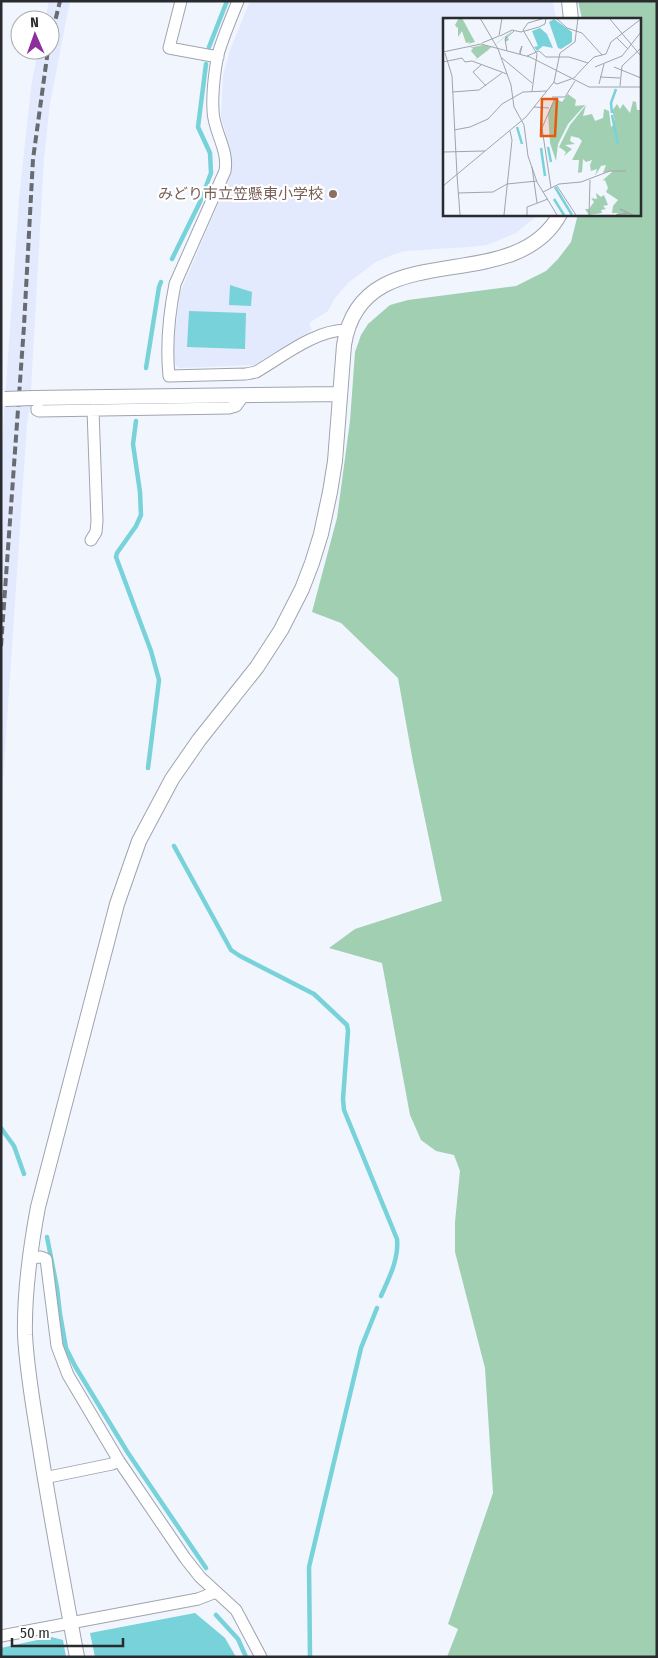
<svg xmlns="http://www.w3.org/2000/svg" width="658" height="1658" font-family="'Fira Sans Condensed','Noto Sans JP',sans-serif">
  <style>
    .built { fill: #e3eafd }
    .green { fill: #a0cfb2 }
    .water { fill: #77d2da }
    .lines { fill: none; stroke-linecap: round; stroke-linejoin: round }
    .stream { stroke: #77d2da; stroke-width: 4.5 }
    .minor-casing { stroke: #9fa4ae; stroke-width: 13 }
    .tertiary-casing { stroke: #9fa4ae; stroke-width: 16 }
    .minor { stroke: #fff; stroke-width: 11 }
    .tertiary { stroke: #fff; stroke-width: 14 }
    .rail { stroke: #686b70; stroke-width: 4; stroke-dasharray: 8 4; stroke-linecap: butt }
    .tertiary-bridge-casing { stroke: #9fa4ae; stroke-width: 16; stroke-linecap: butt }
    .tertiary-bridge { stroke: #fff; stroke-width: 14 }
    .education-dot { fill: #8d6e63; stroke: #fff; stroke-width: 2 }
    .labels { text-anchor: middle; stroke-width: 4.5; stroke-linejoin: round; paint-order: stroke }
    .education-label { font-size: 15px; fill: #785e54; stroke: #fff; text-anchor: end }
    .inset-river { fill: none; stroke: #77d2da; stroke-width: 2.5 }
    .inset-road { fill: none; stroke: #a1a4ab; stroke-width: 1 }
    .view { fill: #e8590c; fill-opacity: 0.15; stroke: #e8590c; stroke-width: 2.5 }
    .inset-edge { fill: none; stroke: #292b2f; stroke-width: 2.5 }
  </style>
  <rect width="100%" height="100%" fill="#f1f5fe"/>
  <!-- built -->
  <path class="built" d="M 49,1 L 70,1 L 50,103 L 44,159 L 30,408 L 27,423 L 1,810 L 1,462 L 6,384 L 19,199 L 31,87 L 38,50 L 50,50 L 50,20 L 45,20 Z
    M 250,1 L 553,1 L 556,19 L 444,19 L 444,214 L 539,214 L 516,233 L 487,245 L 470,247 L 405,251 L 392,255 L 376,262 L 349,282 L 335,298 L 328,311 L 309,323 L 312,330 L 254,365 L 179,368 L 174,363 L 172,358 L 180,293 L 231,174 L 232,166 L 230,148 L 221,117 L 223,76 L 230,50 Z"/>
  <!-- green -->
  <path class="green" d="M 578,1 L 657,1 L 657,1657 L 447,1657 L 458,1629 L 448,1624 L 493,1493 L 485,1368 L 455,1252 L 455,1222 L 460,1171 L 454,1155 L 436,1151 L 421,1140 L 410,1115 L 382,963 L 329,948 L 355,929 L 442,901 L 413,762 L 398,678 L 341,623 L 312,612 L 337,518 L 350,421 L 355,352 L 361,335 L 368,324 L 390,305 L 408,300 L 516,286 L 546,271 L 558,259 L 571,242 L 578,214 L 639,214 L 639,19 L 582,19 Z"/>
  <!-- water -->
  <path class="water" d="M 230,285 L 252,292 L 251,306 L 229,305 Z
    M 189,311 L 246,313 L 245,349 L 187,347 Z
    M 195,1613 L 225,1638 L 236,1657 L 95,1657 L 90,1633 Z
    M 51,1637 L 63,1640 L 66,1657 L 1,1657 L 1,1648 Z"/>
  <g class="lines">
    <!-- stream -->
    <path class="stream" d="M 209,47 L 227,1
      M 172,259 L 200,202 L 211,173 L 210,153 L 198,127 L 206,64
      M 146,368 L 159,287 L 161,282
      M 136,421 L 133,444 L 140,492 L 141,515 L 136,526 L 117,553 L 116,557 L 151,651 L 159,680 L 148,768
      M 174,846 L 231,950 L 240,956 L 314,994 L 347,1025 L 348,1031 L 343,1099 L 344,1110 L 397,1239 C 399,1259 389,1278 381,1296
      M 1,1128 L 14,1146 L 24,1174
      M 47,1237 L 57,1288 L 60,1314 L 66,1348 L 75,1366 L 128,1453 L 206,1568
      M 216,1615 L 238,1639 L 246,1657
      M 310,1657 L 309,1567 L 361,1348 L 377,1308"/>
    <defs>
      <path id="minor" d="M 181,1 L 169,48 L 218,57
        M 238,1 C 232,16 226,30 221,45 C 215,60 212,94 213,110 C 213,131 229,149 225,171 L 175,284 C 169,314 166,346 169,376 L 246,374 L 256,372 C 282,357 315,330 346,330
        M 37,405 L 37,410 L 39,411 L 229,408 L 236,406 L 244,395
        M 91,540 L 96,532 L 97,521 L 93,410
        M 29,1258 L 41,1257 L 46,1259 L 57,1346 L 68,1375 L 119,1461 L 185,1558 L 200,1577 L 236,1610 L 261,1657
        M 44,1478 L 112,1464 L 119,1461
        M 1,1636 L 198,1599 L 216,1592"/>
      <path id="tertiary" d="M 569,1 L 571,19
        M 33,398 L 340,394
        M 77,1657 C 64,1587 51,1518 40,1448 C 34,1410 27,1373 25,1335 C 24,1292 30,1250 38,1207 L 117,904 L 139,841 L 172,779 L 199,740 L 257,667 L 281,630 L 302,589 L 312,563 L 321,534 L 330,492 L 335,461 L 344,345 C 362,230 513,301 560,214"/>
    </defs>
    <!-- minor casing -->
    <use href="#minor" class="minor-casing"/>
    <!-- tertiary casing -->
    <use href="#tertiary" class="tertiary-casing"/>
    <!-- minor -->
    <use href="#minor" class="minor"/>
    <!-- tertiary -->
    <use href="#tertiary" class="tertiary"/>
    <!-- rail -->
    <path class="rail" d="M 50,42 L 60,1
      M 1,646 L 24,326 L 33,159 L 48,50"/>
    <defs>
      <path id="tertiary-bridge" d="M 5,399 L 33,398"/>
    </defs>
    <!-- tertiary-bridge casing -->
    <use href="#tertiary-bridge" class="tertiary-bridge-casing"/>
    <!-- tertiary-bridge -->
    <use href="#tertiary-bridge" class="tertiary-bridge"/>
  </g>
  <!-- markers -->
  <circle class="education-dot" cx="333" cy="194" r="5"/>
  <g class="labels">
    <!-- education labels -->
    <g class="education-label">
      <text x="323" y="199">みどり市立笠懸東小学校</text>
    </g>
  </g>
  <!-- overview -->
  <g transform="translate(443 18)">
    <rect width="198" height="198" fill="#f1f5fe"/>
    <path d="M 16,0 L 19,0 L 32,24 L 25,26 L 27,24 L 23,25 L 19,13 L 15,19 L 15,9 L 14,10 L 12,7 ZM 70,12 L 64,18 L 66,22 L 62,24 L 62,19 L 31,43 L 36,38 L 34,40 L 28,33 L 30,30 L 26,30 L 40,27 L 48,29 L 45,32 ZM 125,76 L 133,82 L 132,88 L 142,87 L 125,106 L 115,126 L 113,143 L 107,125 L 105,95 L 112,80 L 119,84 ZM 190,83 L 193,84 L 194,92 L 198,92 L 197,197 L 173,197 L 175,195 L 169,195 L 170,188 L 175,182 L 163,174 L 165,170 L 162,162 L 159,163 L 170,153 L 160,155 L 163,147 L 158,148 L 152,158 L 154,151 L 148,153 L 147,147 L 149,142 L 143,144 L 140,141 L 139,154 L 135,155 L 136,142 L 129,142 L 139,123 L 136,120 L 128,118 L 127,123 L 132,126 L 122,127 L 129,131 L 121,138 L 123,134 L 116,129 L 127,107 L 143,87 L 140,98 L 149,96 L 152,103 L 160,100 L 161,91 L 166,93 L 168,109 L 171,106 L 168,97 L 172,103 L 169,93 L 174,86 L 177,91 L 180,86 L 187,95 ZM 153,175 L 158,179 L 161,177 L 165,187 L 160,188 L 163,191 L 158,192 L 159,195 L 146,197 L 142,191 L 146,191 L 151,184 L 148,180 L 154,181 Z" fill="#a0cfb2"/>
    <path d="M 111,1 L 129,14 L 129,24 L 118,31 L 115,30 L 106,4 ZM 97,10 L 104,16 L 110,30 L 100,28 L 94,33 L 91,29 L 95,28 L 89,13 Z" fill="#77d2da"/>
    <path class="inset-river" d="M 169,95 L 168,85 L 173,71M 169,97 L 175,126M 74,109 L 79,126M 105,129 L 108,144M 98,130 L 102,158M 112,169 L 129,197M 111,181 L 121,197"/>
    <path class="inset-road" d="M 37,0 L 55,31 L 68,67 L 71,89 L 81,107 L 85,138 L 94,164 L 114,197M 113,0 L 124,10 L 139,15 L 159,37M 166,0 L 198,38M 0,1 L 16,0M 57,18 L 69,12 L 78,14 L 96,9 L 102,6 L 103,0M 174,20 L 185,31M 39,25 L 56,18 L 59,0M 64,33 L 62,21 L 71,13M 0,34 L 38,26 L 87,39 L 146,69 L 198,69M 2,35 L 9,58 L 14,157M 77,36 L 77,33 L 79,28 L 77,36M 84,38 L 96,33 L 103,39 L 126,39 L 145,45M 59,40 L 89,65M 0,44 L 19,40 L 22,44 L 29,43 L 64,56M 38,47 L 30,54 L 43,68M 141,49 L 151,39 L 163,36 L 168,24 L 198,1M 152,49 L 179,38 L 198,14M 171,49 L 198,60M 157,59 L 177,60M 110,64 L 114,66 L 131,60 L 141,49M 156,66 L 161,46M 177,68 L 179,48 L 198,30M 89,73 L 94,36 L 80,12 L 85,5 L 102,0M 9,74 L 36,72 L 59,55M 109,79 L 122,79 L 132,63M 91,89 L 106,90M 11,112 L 27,109 L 45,101 L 59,86 L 80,74 L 104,73M 0,134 L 42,133M 89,149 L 94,185M 14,157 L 17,197M 0,168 L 83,99 L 111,64 L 117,35 L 132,24 L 135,0M 114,168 L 133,197M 108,170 L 99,110 L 112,80M 100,174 L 116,166 L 138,164 L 167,153 L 183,153M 15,175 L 50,174 L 64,166 L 94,163M 61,197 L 69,122 L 67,113M 84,197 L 84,189 L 105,181M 146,197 L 147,162M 173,197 L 185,195 L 177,191 L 190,197"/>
    <path class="view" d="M 99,81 L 114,81 L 112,118 L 98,118 Z"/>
    <rect width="198" height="198" class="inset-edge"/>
  </g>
  <!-- border -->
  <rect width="658" height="1658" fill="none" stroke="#292b2f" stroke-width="5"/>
  <!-- north arrow -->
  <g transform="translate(35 35) rotate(358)"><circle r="24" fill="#ffffff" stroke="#a9aaac"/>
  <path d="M0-4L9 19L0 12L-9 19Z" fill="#8c309b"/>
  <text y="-8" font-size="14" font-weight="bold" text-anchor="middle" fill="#292b2f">N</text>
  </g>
  <!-- scale -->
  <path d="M12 1638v8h111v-8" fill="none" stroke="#292b2f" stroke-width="2.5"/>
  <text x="20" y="1638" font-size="15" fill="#292b2f" stroke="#ffffff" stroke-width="4" paint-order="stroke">50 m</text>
</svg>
